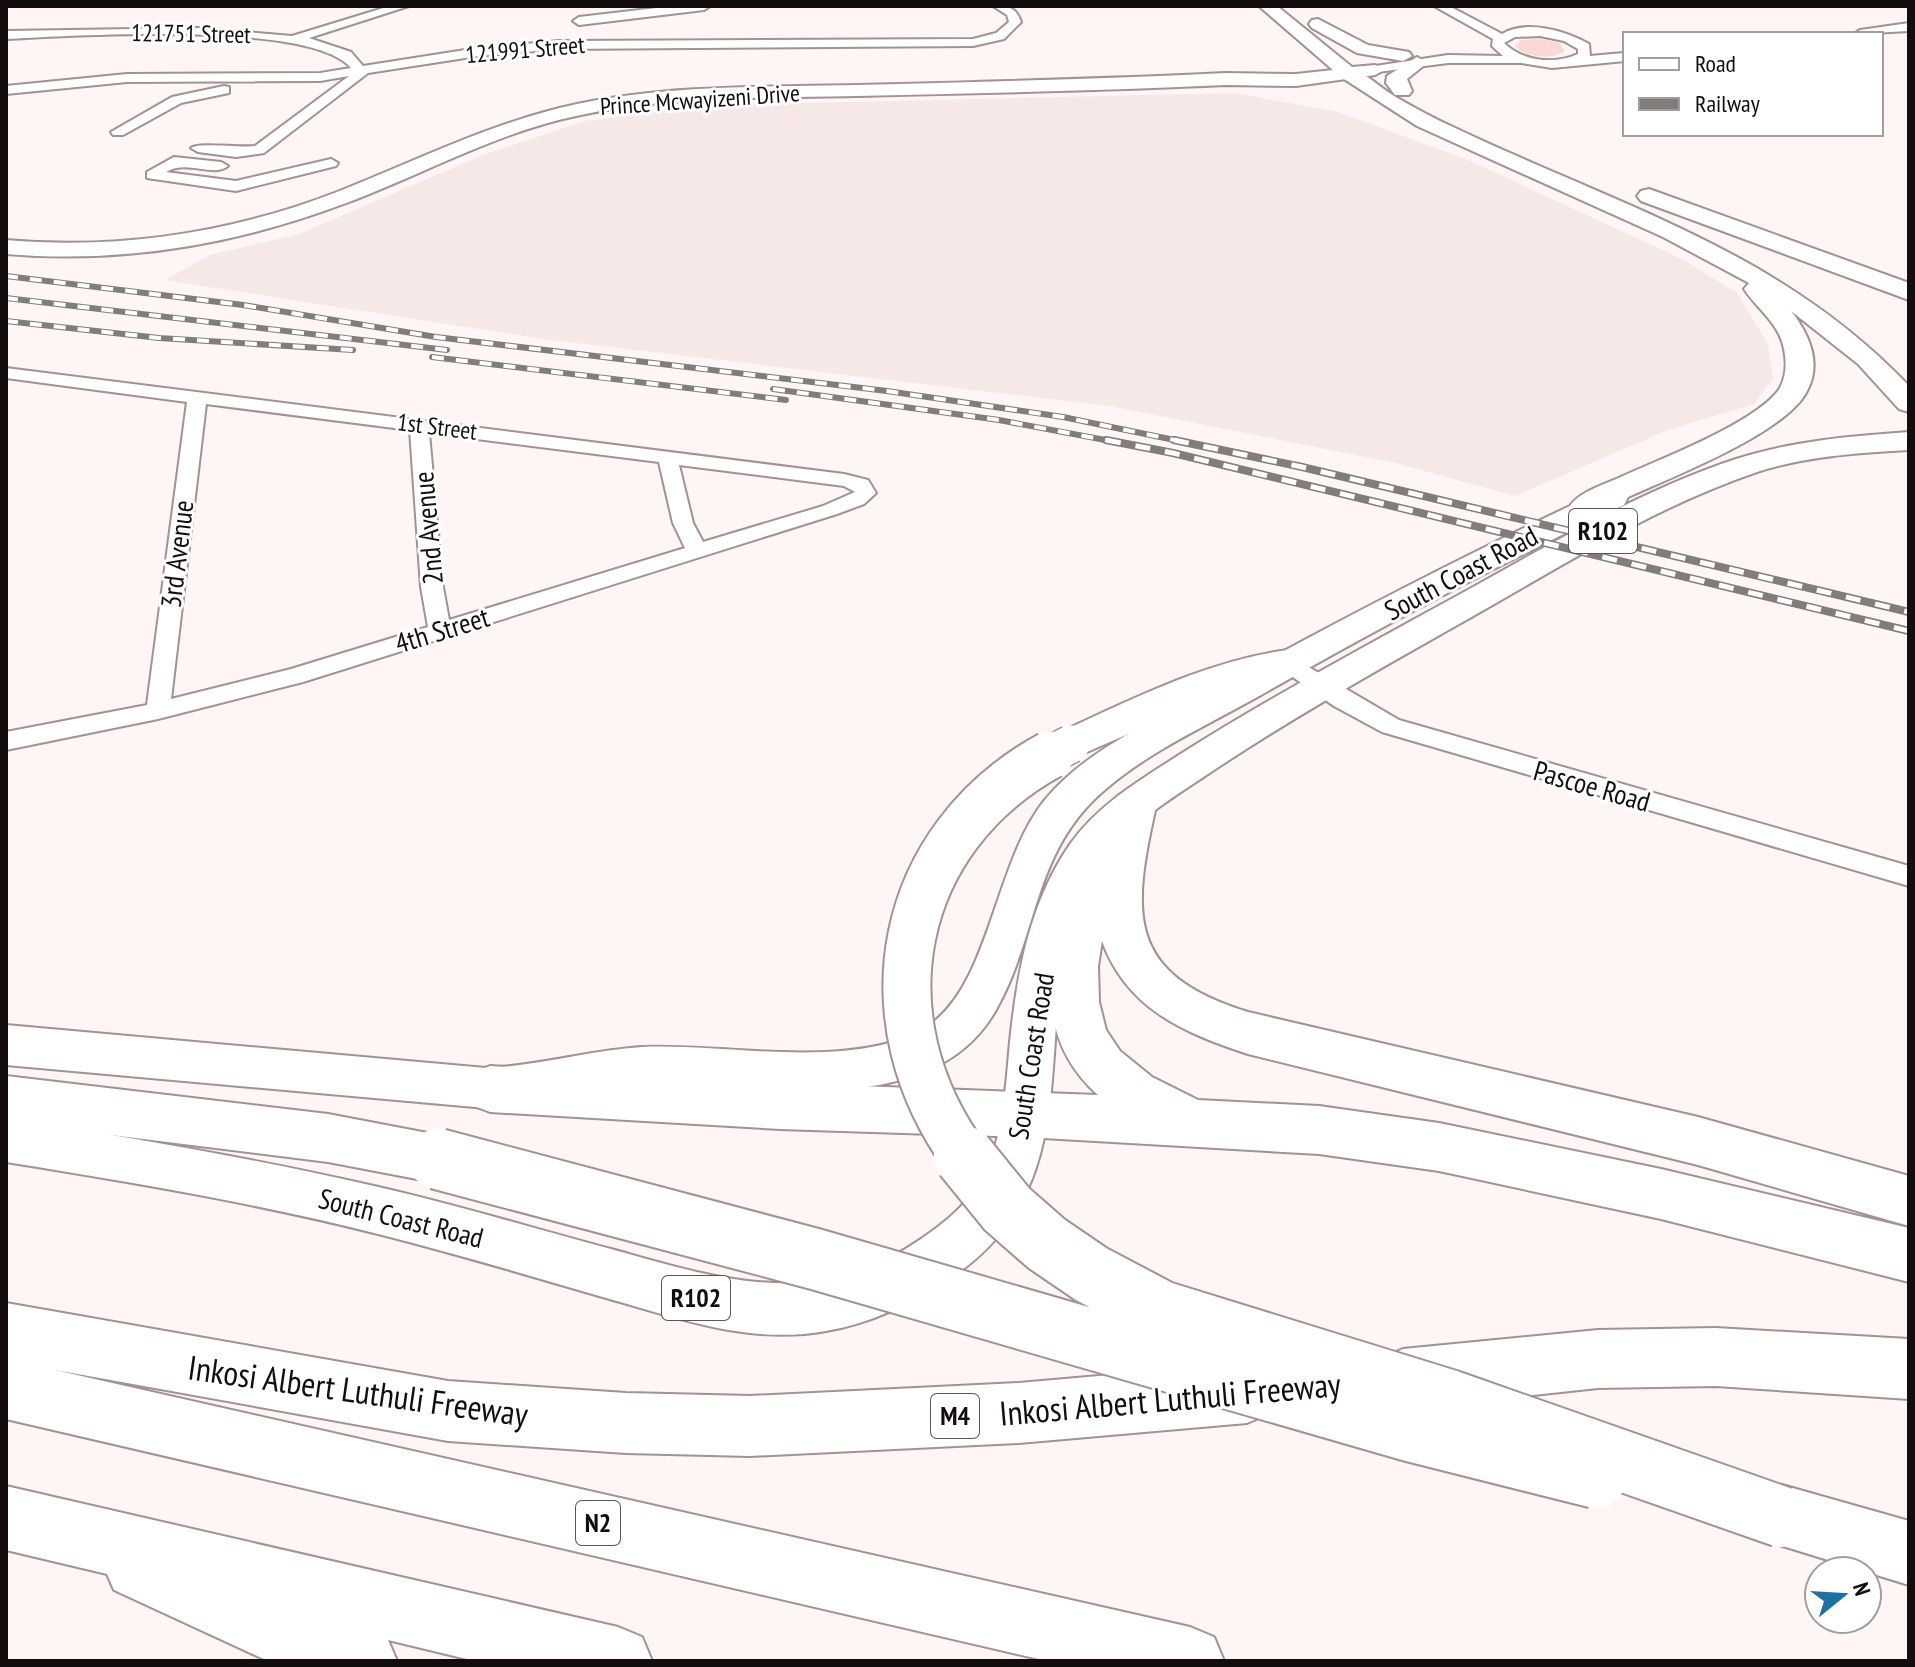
<svg xmlns="http://www.w3.org/2000/svg" width="1915" height="1667" font-family="'PT Sans Narrow',sans-serif">
  <style>
    .built { fill: #f6e8e6 }
    .green { fill: #fad8d5 }
    .lines { fill: none; stroke-linecap: round; stroke-linejoin: round }
    .street-casing { stroke: #a29291; stroke-width: 4 }
    .secondary-casing { stroke: #a29291; stroke-width: 4 }
    .primary-casing { stroke: #a29291; stroke-width: 4 }
    .highway-casing { stroke: #a29291; stroke-width: 4 }
    .street { fill: #fff; fill-rule: evenodd }
    .secondary { fill: #fff; fill-rule: evenodd }
    .primary { fill: #fff; fill-rule: evenodd }
    .highway { fill: #fff; fill-rule: evenodd }
    .rail-far1-casing { stroke: #827c7b; stroke-width: 6 }
    .rail-casing { stroke: #827c7b; stroke-width: 8 }
    .rail-far1 { stroke: #fff; stroke-width: 4; stroke-dasharray: 12; stroke-linecap: butt }
    .rail { stroke: #fff; stroke-width: 5; stroke-dasharray: 15; stroke-linecap: butt }
    .highway-bridge-far2-casing { stroke: #a29291; stroke-width: 40; stroke-linecap: butt }
    .highway-bridge-far1-casing { stroke: #a29291; stroke-width: 51; stroke-linecap: butt }
    .highway-bridge-casing { stroke: #a29291; stroke-width: 64; stroke-linecap: butt }
    .highway-bridge-far2 { stroke: #fff; stroke-width: 37 }
    .highway-bridge-far1 { stroke: #fff; stroke-width: 47 }
    .highway-bridge { stroke: #fff; stroke-width: 60 }
    .labels { text-anchor: middle; stroke-width: 6; stroke-linejoin: round; paint-order: stroke }
    .far-street-label { font-size: 24px; fill: #130e0d; stroke: #fff }
    .shield { fill: #fff; stroke: #5a5656; stroke-width: 2 }
    .shield-label { font-size: 26px; font-weight: bold; fill: #130e0d }
    .street-label { font-size: 28px; fill: #130e0d; stroke: #fff }
    .near-street-label { font-size: 34px; fill: #130e0d; stroke: #fff }
  </style>
  <rect width="100%" height="100%" fill="#fdf6f5"/>
  <!-- built -->
  <path class="built" d="M 1234,93 L 1338,112 L 1468,160 L 1684,260 L 1737,293 L 1768,344 L 1773,378 L 1754,404 L 1668,430 L 1515,496 L 1396,463 L 1110,406 L 543,339 L 165,280 L 210,255 L 299,234 L 483,155 L 585,121 L 714,105 Z"/>
  <!-- green -->
  <path class="green" d="M 1542,39 L 1559,43 L 1565,51 C 1551,60 1527,58 1515,46 L 1521,40 Z"/>
  <g class="lines">
    <defs>
      <path id="street" d="M 390,6 L 409,6 L 309,38 L 351,52 L 363,66 L 478,48 L 559,41 L 973,39 L 996,33 L 1009,22 L 1007,15 L 993,6 C 1008,6 1016,7 1021,22 L 1004,39 L 973,46 L 559,49 L 478,56 L 368,73 L 264,153 L 236,157 L 198,152 L 191,148 C 199,142 239,148 255,146 L 349,76 L 320,81 L 127,82 L 6,94 L 6,86 L 127,74 L 320,73 L 351,68 C 311,20 72,36 6,39 L 6,31 L 200,28 L 292,36 Z
        M 674,6 L 710,6 L 704,10 L 579,25 L 573,21 L 579,17 Z
        M 1434,6 L 1449,6 L 1502,34 C 1526,19 1566,31 1589,44 L 1590,56 L 1624,53 L 1625,61 L 1552,68 L 1521,63 L 1448,63 L 1370,73 L 1368,70 L 1375,66 L 1448,55 L 1503,56 L 1492,46 L 1493,39 ZM 1540,36 L 1564,41 L 1578,49 L 1578,54 C 1554,65 1522,61 1504,43 L 1515,37 Z
        M 1909,23 L 1909,31 L 1854,34 L 1860,30 Z
        M 224,86 L 229,87 L 229,93 L 181,103 L 123,135 L 113,135 L 111,132 L 172,97 Z
        M 174,157 L 221,162 L 228,166 C 213,178 187,159 166,172 L 236,181 L 331,159 L 338,163 L 336,166 L 236,191 L 147,178 L 147,172 Z
        M 6,368 L 844,474 L 868,480 L 876,493 L 864,504 L 837,514 L 303,682 L 158,719 L 6,750 L 6,732 L 147,705 L 187,402 L 6,378 ZM 206,404 L 410,430 L 421,587 L 428,627 L 291,669 L 171,699 ZM 429,433 L 659,462 L 673,523 L 685,548 L 449,620 L 443,587 ZM 679,465 L 844,486 L 855,492 L 823,506 L 703,542 L 693,523 Z
        M 1288,655 L 1399,720 L 1909,866 L 1909,886 L 1382,732 L 1334,706 L 1280,668 L 1276,663 L 1280,658 Z"/>
      <path id="secondary" d="M 1259,6 L 1277,6 L 1352,67 L 1375,65 L 1384,70 L 1375,75 L 1296,86 L 1225,85 C 1102,91 979,93 856,96 C 764,98 668,96 576,116 C 496,133 425,173 349,202 C 239,244 124,264 6,254 L 6,240 C 119,250 231,233 337,192 C 416,161 492,122 577,104 C 668,85 764,87 857,85 C 980,82 1102,79 1225,73 L 1296,74 L 1333,70 Z
        M 1318,19 L 1368,45 L 1409,52 L 1412,56 L 1403,61 L 1357,53 L 1312,28 L 1309,24 L 1312,20 Z"/>
      <path id="primary" d="M 1417,57 L 1427,63 L 1407,79 L 1412,91 L 1409,95 L 1395,95 L 1386,83 L 1387,76 Z
        M 1348,67 C 1364,71 1379,87 1394,96 C 1413,107 1433,118 1453,127 C 1617,205 1780,250 1909,386 L 1909,412 L 1899,409 L 1858,364 L 1791,311 C 1809,334 1822,363 1807,391 C 1786,433 1672,477 1628,497 L 1624,505 C 1501,563 1380,627 1261,695 C 1210,724 1153,749 1107,788 C 1033,849 1040,930 997,1008 C 933,1126 753,1082 644,1087 C 591,1089 540,1107 486,1108 L 6,1065 L 6,1025 L 486,1068 C 539,1066 590,1050 642,1047 C 724,1043 858,1072 928,1026 C 990,985 994,864 1044,801 C 1088,747 1159,719 1219,686 C 1335,623 1451,562 1570,506 C 1580,491 1606,484 1623,476 C 1663,458 1752,424 1778,391 C 1786,379 1787,363 1784,349 C 1779,323 1758,310 1744,289 L 1749,283 L 1663,237 L 1417,126 L 1341,77 L 1338,73 L 1341,69 Z
        M 1649,189 L 1909,283 L 1909,300 L 1641,201 L 1637,196 L 1641,191 Z
        M 1909,432 L 1909,450 C 1858,453 1806,456 1757,472 C 1648,509 1551,573 1452,628 C 1369,675 1287,721 1208,774 C 1169,800 1127,825 1100,865 C 1013,992 1108,1169 955,1275 C 916,1302 872,1323 826,1331 C 749,1345 678,1318 606,1298 C 530,1276 454,1253 378,1234 C 255,1203 131,1182 6,1162 L 6,1118 C 129,1137 252,1158 374,1186 C 454,1204 532,1228 611,1249 C 687,1270 762,1295 841,1277 C 868,1271 892,1258 915,1243 C 944,1224 973,1201 987,1169 C 1004,1130 1006,1084 1010,1042 C 1017,973 1030,901 1071,843 C 1098,805 1140,780 1179,755 C 1258,705 1340,660 1422,615 C 1525,560 1625,496 1736,459 C 1792,441 1851,436 1909,432 Z"/>
      <path id="highway" d="M 1288,650 L 1302,654 L 1308,663 L 1302,672 L 1263,679 L 1222,693 L 1071,759 L 1056,754 L 1050,744 L 1056,734 C 1131,700 1206,661 1288,650 Z
        M 1134,790 L 1149,795 L 1156,806 C 1132,913 1125,974 1248,1012 L 1698,1117 L 1909,1176 L 1909,1226 L 1698,1165 L 1248,1054 C 1184,1033 1127,1009 1102,941 L 1098,966 L 1099,1002 L 1106,1030 L 1120,1051 L 1152,1077 L 1198,1100 L 1319,1106 L 1439,1123 L 1661,1169 L 1909,1228 L 1909,1282 L 1661,1219 L 1439,1171 L 1319,1154 L 1026,1137 L 780,1129 L 490,1112 L 472,1105 L 464,1089 L 472,1073 L 490,1066 L 780,1083 L 1098,1095 C 1020,1026 1055,926 1083,843 L 1089,831 L 1107,827 L 1119,795 Z
        M 6,1076 L 328,1114 L 438,1135 L 457,1142 L 465,1159 L 457,1176 L 438,1183 L 328,1162 L 6,1122 Z
        M 6,1303 L 448,1381 L 626,1393 L 750,1396 L 1019,1383 L 1247,1363 L 1268,1372 L 1277,1393 L 1268,1414 L 1247,1423 L 1019,1443 L 750,1456 L 626,1453 L 448,1441 L 55,1370 L 1190,1627 L 1214,1637 L 1224,1661 L 1047,1661 L 6,1419 Z
        M 1716,1328 L 1909,1339 L 1909,1399 L 1716,1386 L 1598,1388 L 1403,1409 L 1382,1400 L 1373,1379 L 1382,1358 L 1403,1349 L 1598,1330 Z
        M 1782,1485 L 1909,1521 L 1909,1585 L 1760,1539 L 1750,1517 L 1760,1495 Z
        M 6,1486 L 618,1627 L 642,1637 L 652,1661 L 475,1661 L 388,1640 L 397,1661 L 268,1661 L 114,1590 L 107,1574 L 6,1550 Z"/>
    </defs>
    <!-- street casing -->
    <use href="#street" class="street-casing"/>
    <!-- secondary casing -->
    <use href="#secondary" class="secondary-casing"/>
    <!-- primary casing -->
    <use href="#primary" class="primary-casing"/>
    <!-- highway casing -->
    <use href="#highway" class="highway-casing"/>
    <!-- street -->
    <use href="#street" class="street"/>
    <!-- secondary -->
    <use href="#secondary" class="secondary"/>
    <!-- primary -->
    <use href="#primary" class="primary"/>
    <!-- highway -->
    <use href="#highway" class="highway"/>
    <defs>
      <path id="rail-far1" d="M 6,276 L 243,305 L 436,337 L 887,391 L 1063,417 L 1184,442
        M 6,298 L 447,350
        M 6,321 L 159,338 L 353,350
        M 432,357 L 786,400
        M 773,389 L 999,420 L 1116,442"/>
      <path id="rail" d="M 1106,440 L 1173,453 L 1909,631
        M 1174,440 L 1302,467 L 1909,612"/>
    </defs>
    <!-- rail-far1 casing -->
    <use href="#rail-far1" class="rail-far1-casing"/>
    <!-- rail casing -->
    <use href="#rail" class="rail-casing"/>
    <!-- rail-far1 -->
    <use href="#rail-far1" class="rail-far1"/>
    <!-- rail -->
    <use href="#rail" class="rail"/>
    <defs>
      <path id="highway-bridge-far2" d="M 1046,757 L 1071,744"/>
      <path id="highway-bridge-far1" d="M 966,1158 C 863,1018 897,839 1050,755"/>
      <path id="highway-bridge" d="M 964,1156 L 1007,1209 L 1047,1244 L 1091,1274 L 1161,1311 L 1449,1400 L 1782,1517
        M 438,1159 L 815,1259 L 1413,1432 L 1596,1478"/>
    </defs>
    <!-- highway-bridge-far2 casing -->
    <use href="#highway-bridge-far2" class="highway-bridge-far2-casing"/>
    <!-- highway-bridge-far1 casing -->
    <use href="#highway-bridge-far1" class="highway-bridge-far1-casing"/>
    <!-- highway-bridge casing -->
    <use href="#highway-bridge" class="highway-bridge-casing"/>
    <!-- highway-bridge-far2 -->
    <use href="#highway-bridge-far2" class="highway-bridge-far2"/>
    <!-- highway-bridge-far1 -->
    <use href="#highway-bridge-far1" class="highway-bridge-far1"/>
    <!-- highway-bridge -->
    <use href="#highway-bridge" class="highway-bridge"/>
  </g>
  <g class="labels">
    <!-- far-street labels -->
    <g class="far-street-label">
      <text transform="translate(191 34) rotate(1)" y="8">121751 Street</text>
      <text transform="translate(525 50) rotate(-5)" y="8">121991 Street</text>
      <text transform="translate(700 100) rotate(-4)" y="8">Prince Mcwayizeni Drive</text>
      <text transform="translate(437 427) rotate(7)" y="8">1st Street</text>
    </g>
    <!-- shield labels -->
    <g class="shield">
      <rect x="1569" y="509" width="68" height="44" rx="6"/>
      <rect x="662" y="1276" width="68" height="44" rx="6"/>
      <rect x="931" y="1394" width="48" height="44" rx="6"/>
      <rect x="576" y="1501" width="44" height="44" rx="6"/>
    </g>
    <g class="shield-label">
      <text x="1603" y="540">R102</text>
      <text x="696" y="1307">R102</text>
      <text x="955" y="1425">M4</text>
      <text x="598" y="1532">N2</text>
    </g>
    <!-- street labels -->
    <g class="street-label">
      <text transform="translate(428 528) rotate(-95)" y="10">2nd Avenue</text>
      <text transform="translate(177 554) rotate(-83)" y="10">3rd Avenue</text>
      <text transform="translate(1461 573) rotate(-28)" y="10">South Coast Road</text>
      <text transform="translate(442 630) rotate(-17)" y="10">4th Street</text>
      <text transform="translate(1592 786) rotate(16)" y="10">Pascoe Road</text>
      <text transform="translate(1031 1056) rotate(-81)" y="10">South Coast Road</text>
      <text transform="translate(401 1218) rotate(14)" y="10">South Coast Road</text>
    </g>
    <!-- near-street labels -->
    <g class="near-street-label">
      <text transform="translate(358 1391) rotate(8)" y="12">Inkosi Albert Luthuli Freeway</text>
      <text transform="translate(1170 1399) rotate(-5)" y="12">Inkosi Albert Luthuli Freeway</text>
    </g>
  </g>
  <!-- border -->
  <rect width="1915" height="1667" fill="none" stroke="#130e0d" stroke-width="16"/>
  <!-- legend -->
  <rect x="1623" y="32" width="260" height="104" fill="#ffffff" stroke="#a19f9e" stroke-width="2"/>
  <rect x="1639" y="58" width="40" height="12" fill="#ffffff" stroke="#a19f9e" stroke-width="2"/>
  <text x="1695" y="72" font-size="24" fill="#130e0d">Road</text>
  <rect x="1639" y="98" width="40" height="12" fill="#827c7b" stroke="#a19f9e" stroke-width="2"/>
  <text x="1695" y="112" font-size="24" fill="#130e0d">Railway</text>
  <!-- north arrow -->
  <g transform="translate(1843 1595) rotate(72)"><circle r="38" fill="#ffffff" stroke="#a19f9e" stroke-width="2"/>
  <path d="M0-6L14 30L0 20L-14 30Z" fill="#2071a3"/>
  <text y="-12" font-size="22" font-weight="bold" text-anchor="middle" fill="#130e0d">N</text>
  </g>
</svg>
